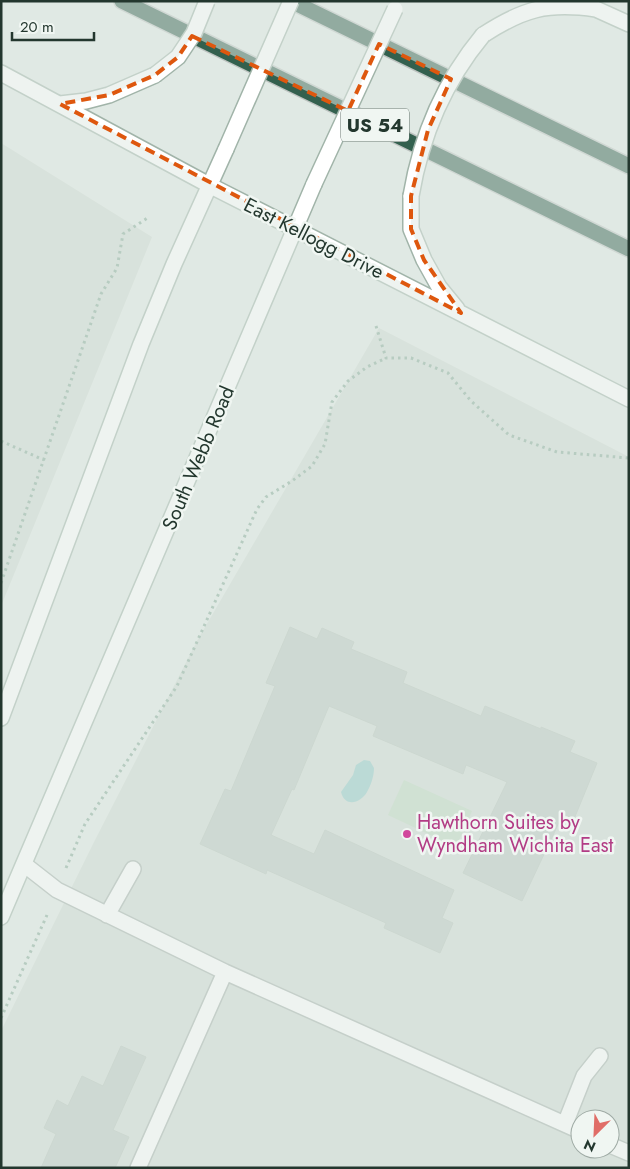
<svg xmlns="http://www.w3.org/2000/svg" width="630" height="1169" font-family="Jost,sans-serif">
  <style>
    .built { fill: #cfd9d2; fill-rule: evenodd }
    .green { fill: #bcd8be }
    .water { fill: #8fc8c6 }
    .building { fill: #b9c6bf; stroke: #b4c2b9 }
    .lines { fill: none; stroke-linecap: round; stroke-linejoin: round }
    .lane-casing { stroke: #a4b0aa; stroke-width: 18 }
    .secondary-casing { stroke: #a1b4a9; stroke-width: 18 }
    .highway-casing { stroke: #bdc3c0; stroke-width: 18 }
    .path { stroke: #85a997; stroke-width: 3; stroke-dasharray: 2.5 4; stroke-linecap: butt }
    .lane { stroke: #fff; stroke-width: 15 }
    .secondary { stroke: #fff; stroke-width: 15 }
    .highway { stroke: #33604e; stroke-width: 15 }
    .secondary-bridge-casing { stroke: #a1b4a9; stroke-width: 18; stroke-linecap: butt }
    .secondary-bridge { stroke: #fff; stroke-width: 15 }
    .marked { fill: none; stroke: #de570e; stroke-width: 4; stroke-dasharray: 10 6; stroke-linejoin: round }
    .hotel-dot { fill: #d1479c; stroke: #f0f6f2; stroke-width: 2 }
    .labels { text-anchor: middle; stroke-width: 5; stroke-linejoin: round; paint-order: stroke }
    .shield { fill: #f0f6f2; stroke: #607069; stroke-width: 1 }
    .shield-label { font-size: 19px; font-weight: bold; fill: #23372e }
    .street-label { font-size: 20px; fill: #23372e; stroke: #f0f6f2 }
    .hotel-label { font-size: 20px; fill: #b23c85; stroke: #f0f6f2; text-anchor: start }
  </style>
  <rect width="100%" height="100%" fill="#e0e9e4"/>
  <!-- built -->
  <path class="built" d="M 1,143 L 152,237 L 1,606 Z
    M 379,328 L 629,457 L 629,1168 L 1,1168 L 1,1031 L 93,844 L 197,641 ZM 580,1119 L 610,1119 L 610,1149 L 580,1149 Z"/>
  <!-- green -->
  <path class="green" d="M 404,780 L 472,811 L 456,847 L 388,815 Z"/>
  <!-- water -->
  <path class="water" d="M 364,760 L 370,761 L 374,768 C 374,776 371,785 367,792 C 361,803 345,808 341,792 L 353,775 L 356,765 Z"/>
  <!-- building -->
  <path class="building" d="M 290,627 L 317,639 L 322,628 L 354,642 L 351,649 L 407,672 L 403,683 L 481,716 L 485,706 L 541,729 L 541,727 L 575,741 L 570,752 L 597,763 L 574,819 L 563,814 L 522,901 L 463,873 L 507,782 L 466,765 L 463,774 L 373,736 L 377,726 L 329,706 L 294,790 L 292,789 L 271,835 L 314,854 L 325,830 L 454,890 L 442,918 L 453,923 L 440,953 L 384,928 L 386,923 L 267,870 L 266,874 L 200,844 L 225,789 L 231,791 L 275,686 L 266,683 Z
    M 121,1046 L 146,1057 L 113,1130 L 129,1137 L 115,1168 L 41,1168 L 56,1134 L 44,1128 L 57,1100 L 68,1106 L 82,1076 L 103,1086 Z"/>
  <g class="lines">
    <defs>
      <path id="lane" d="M 25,865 L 57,890 L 225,972 L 580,1131
        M 107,915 L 133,869
        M 565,1124 L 584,1076 L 600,1056
        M 610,1145 L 629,1153
        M 138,1168 L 225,972"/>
      <path id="secondary" d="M 587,5 L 629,24
        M 483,35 C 523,9 547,2 596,9
        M 1,73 L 209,185 L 629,399
        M 60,104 L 86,101 L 109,95 L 155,75
        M 411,196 L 411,229 L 424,260 L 439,287 L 457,309
        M 1,718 L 141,344 L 174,264 L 226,149
        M 1,917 L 314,184"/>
      <path id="highway" d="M 122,1 L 629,249
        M 291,1 L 629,166"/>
    </defs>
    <!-- lane casing -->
    <use href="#lane" class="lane-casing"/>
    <!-- secondary casing -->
    <use href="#secondary" class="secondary-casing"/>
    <!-- highway casing -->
    <use href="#highway" class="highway-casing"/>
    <!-- path -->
    <path class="path" d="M 376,326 L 386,358 L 411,358 L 448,373 L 471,401 L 509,435 L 557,452 L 629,458
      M 1,441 L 44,460
      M 1,583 L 101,294 L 117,268 L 123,234 L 149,217
      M 66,868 L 85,824 L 177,686 L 257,509 L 266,497 L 292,481 L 312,466 L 325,444 L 332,402 L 348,381 L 367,367 L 386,358
      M 1,1018 L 47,915"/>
    <!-- lane -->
    <use href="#lane" class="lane"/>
    <!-- secondary -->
    <use href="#secondary" class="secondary"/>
    <!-- highway -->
    <use href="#highway" class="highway"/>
    <defs>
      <path id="secondary-bridge" d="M 155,75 L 178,57 L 194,33 L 207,1
        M 226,149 L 291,1
        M 314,184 L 395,9
        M 411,196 C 421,136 444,82 483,35"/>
    </defs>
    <!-- secondary-bridge casing -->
    <use href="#secondary-bridge" class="secondary-bridge-casing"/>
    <!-- secondary-bridge -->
    <use href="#secondary-bridge" class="secondary-bridge"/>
  </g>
  <!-- marked area -->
  <path d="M0 0H630V1169H0ZM 192,36 L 348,111 L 379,44 L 451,79 L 428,130 L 411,196 L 411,229 L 424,260 L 461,313 L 60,104 L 109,95 L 155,75 L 178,57 Z" fill="#e0e9e4" fill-opacity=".55" fill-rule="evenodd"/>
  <path class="marked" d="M 192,36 L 348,111 L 379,44 L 451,79 L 428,130 L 411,196 L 411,229 L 424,260 L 461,313 L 60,104 L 109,95 L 155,75 L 178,57 Z"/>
  <!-- markers -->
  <circle class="hotel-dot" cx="407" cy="834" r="5"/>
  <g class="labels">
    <!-- shield labels -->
    <rect class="shield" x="341" y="108.5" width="68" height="33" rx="4"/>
    <g class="shield-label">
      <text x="375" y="132">US 54</text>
    </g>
    <!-- street labels -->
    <g class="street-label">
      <text transform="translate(314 238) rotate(27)" y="7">East Kellogg Drive</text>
      <text transform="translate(198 458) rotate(-67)" y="7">South Webb Road</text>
    </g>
    <!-- hotel labels -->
    <g class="hotel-label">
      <text x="417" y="829">Hawthorn Suites by<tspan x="417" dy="23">Wyndham Wichita East</tspan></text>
    </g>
  </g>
  <!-- border -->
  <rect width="630" height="1169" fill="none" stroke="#23372e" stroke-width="5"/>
  <!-- north arrow -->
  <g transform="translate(595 1134) rotate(204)"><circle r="24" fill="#f0f6f2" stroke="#9eaaa4"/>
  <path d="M0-4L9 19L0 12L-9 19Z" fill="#e06d67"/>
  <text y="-8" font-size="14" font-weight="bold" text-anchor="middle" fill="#23372e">N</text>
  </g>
  <!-- scale -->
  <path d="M12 32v8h82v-8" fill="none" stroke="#23372e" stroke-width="2.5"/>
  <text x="20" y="32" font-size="15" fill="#23372e" stroke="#f0f6f2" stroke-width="4" paint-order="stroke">20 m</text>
</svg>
